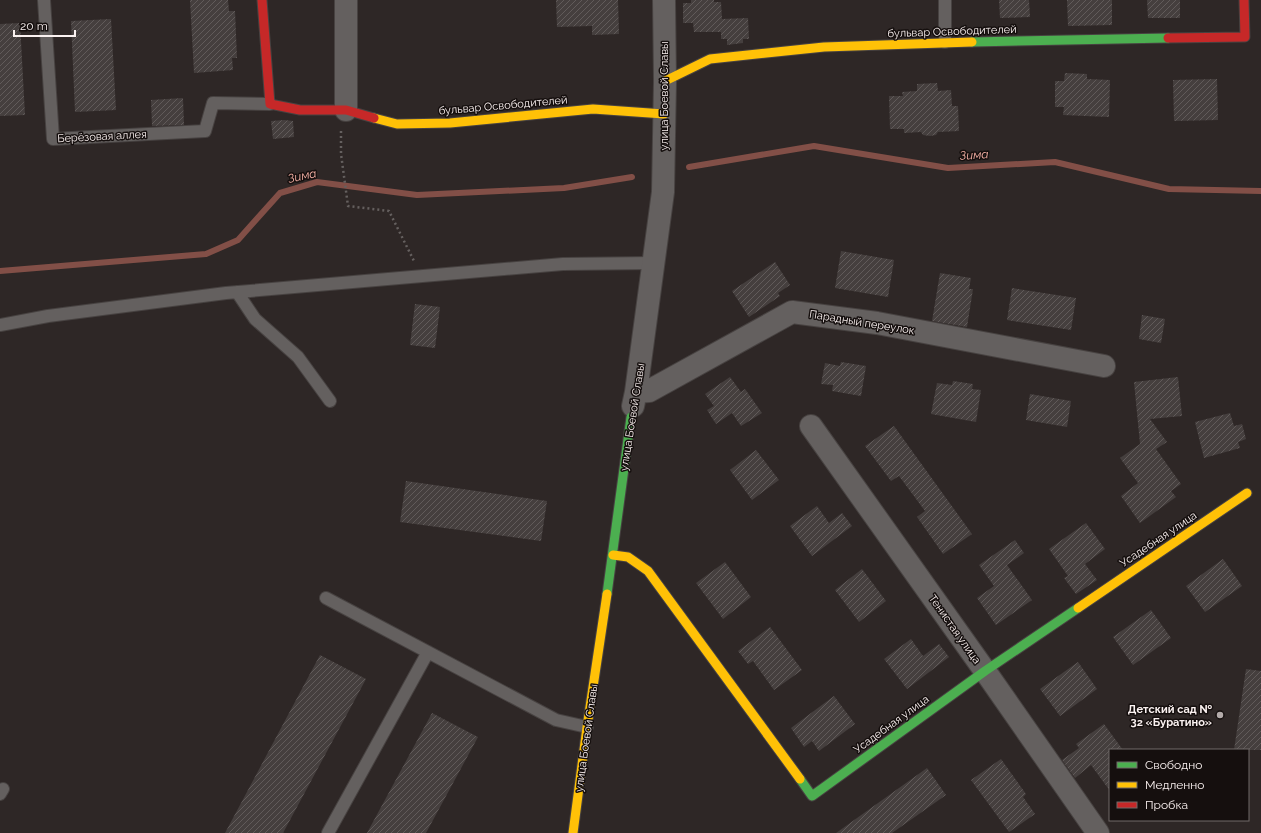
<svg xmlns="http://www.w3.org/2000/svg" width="1261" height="833" font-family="Raleway,sans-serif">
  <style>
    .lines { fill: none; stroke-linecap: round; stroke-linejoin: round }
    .stream { stroke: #824f47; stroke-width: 6 }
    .building { fill: url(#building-hatch) }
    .lane-casing { stroke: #474241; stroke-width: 14 }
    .street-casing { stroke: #474241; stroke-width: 24 }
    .fast-casing { stroke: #474241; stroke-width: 11 }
    .slow-casing { stroke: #474241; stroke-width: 11 }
    .jam-casing { stroke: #474241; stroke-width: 11 }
    .path { stroke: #65605f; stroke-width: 2.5; stroke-dasharray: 2 3; stroke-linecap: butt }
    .lane { stroke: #64605f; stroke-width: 12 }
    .street { stroke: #64605f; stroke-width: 22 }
    .fast { stroke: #4caf50; stroke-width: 9 }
    .slow { stroke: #ffc107; stroke-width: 9 }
    .jam { stroke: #c62828; stroke-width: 9 }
    .poi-dot { fill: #b3abaa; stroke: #150f0e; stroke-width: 1.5 }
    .labels { text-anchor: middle; stroke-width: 3; stroke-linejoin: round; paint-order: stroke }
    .street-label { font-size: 11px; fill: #fbf2f1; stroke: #150f0e }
    .poi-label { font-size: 11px; font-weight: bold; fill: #fbf2f1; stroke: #150f0e; text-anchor: end }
    .water-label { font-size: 12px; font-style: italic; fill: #feb7ab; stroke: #150f0e }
  </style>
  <defs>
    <pattern id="building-hatch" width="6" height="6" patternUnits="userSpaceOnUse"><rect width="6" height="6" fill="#453f3e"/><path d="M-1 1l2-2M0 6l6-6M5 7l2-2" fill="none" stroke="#615b5a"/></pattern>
  </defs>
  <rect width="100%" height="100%" fill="#2e2726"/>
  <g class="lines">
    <!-- stream -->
    <path class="stream" d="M 689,167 L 814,146 L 948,168 L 1055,162 L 1169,189 L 1261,191
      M 0,271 L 206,254 L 238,240 L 280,193 L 317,182 L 417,195 L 564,188 L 632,177"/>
  </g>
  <!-- building -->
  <path class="building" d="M 190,0 L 228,0 L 229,11 L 235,11 L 237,58 L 232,58 L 233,70 L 194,73 Z
    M 556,0 L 618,0 L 619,34 L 592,35 L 592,26 L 557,27 Z
    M 691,0 L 714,0 L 714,2 L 721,2 L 722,19 L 748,18 L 749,39 L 743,39 L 743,43 L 727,45 L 727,39 L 721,39 L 721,32 L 694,32 L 693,23 L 683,23 L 683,3 L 691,3 Z
    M 999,0 L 1029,0 L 1030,17 L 1000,18 Z
    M 1067,0 L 1112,0 L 1112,25 L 1068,26 Z
    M 1147,0 L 1180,0 L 1180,18 L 1148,18 Z
    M 111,19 L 116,110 L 75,112 L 71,21 Z
    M 20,23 L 25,115 L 0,116 L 0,24 Z
    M 1065,73 L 1087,74 L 1087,79 L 1110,80 L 1109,117 L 1063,115 L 1064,107 L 1055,107 L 1055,81 L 1064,81 Z
    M 1217,79 L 1218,120 L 1174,121 L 1173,80 Z
    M 937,83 L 938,91 L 951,90 L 952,106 L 958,106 L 959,131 L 938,132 L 936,135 L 930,136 L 923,135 L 921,132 L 904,133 L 904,129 L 890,129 L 889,96 L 903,96 L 902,92 L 917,91 L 917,84 Z
    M 183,98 L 184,125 L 152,126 L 151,100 Z
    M 284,120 L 293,121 L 294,137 L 273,139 L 271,121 Z
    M 841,251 L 894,260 L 888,297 L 835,288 Z
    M 775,262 L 790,285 L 778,293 L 780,296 L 749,317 L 732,291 Z
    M 940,273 L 971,278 L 969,289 L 973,289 L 967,327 L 932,321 Z
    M 1012,288 L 1076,298 L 1071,330 L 1007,320 Z
    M 415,304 L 440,307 L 435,348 L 410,345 Z
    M 1142,315 L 1165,319 L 1161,343 L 1139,339 Z
    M 841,362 L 866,366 L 861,396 L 832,391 L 833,385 L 821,384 L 825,363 L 840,366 Z
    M 730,377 L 741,392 L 745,389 L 762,413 L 741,426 L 732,413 L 716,424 L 707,410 L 714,406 L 705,394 Z
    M 1178,377 L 1182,416 L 1150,419 L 1167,442 L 1156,449 L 1181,484 L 1171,491 L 1176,497 L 1140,523 L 1121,496 L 1138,483 L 1120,458 L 1140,444 L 1134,382 Z
    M 953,381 L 973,384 L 972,389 L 981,390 L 976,422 L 931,414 L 937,383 L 952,385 Z
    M 1030,394 L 1071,401 L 1067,427 L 1026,420 Z
    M 1230,413 L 1234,426 L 1242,424 L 1246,439 L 1238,442 L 1240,448 L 1204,458 L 1195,422 Z
    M 894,426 L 972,534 L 943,554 L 917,517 L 925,511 L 899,476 L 891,481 L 865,446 Z
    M 756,450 L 779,480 L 752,500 L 730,470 Z
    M 406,481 L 547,501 L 541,541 L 400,522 Z
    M 817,506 L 829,523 L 842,513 L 852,526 L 812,556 L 790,526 Z
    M 1086,523 L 1105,549 L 1085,564 L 1097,580 L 1076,594 L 1064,578 L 1068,576 L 1049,549 Z
    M 1015,540 L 1024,553 L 1007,565 L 1032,600 L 996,625 L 977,598 L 994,586 L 979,565 Z
    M 1223,559 L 1242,586 L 1205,612 L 1186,586 Z
    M 725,562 L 751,597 L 723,619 L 696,583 Z
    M 862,569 L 886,601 L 859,622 L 835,590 Z
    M 1151,610 L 1171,638 L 1133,665 L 1113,637 Z
    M 770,627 L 802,670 L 774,690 L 753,661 L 748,664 L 738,651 Z
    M 911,639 L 923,656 L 939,644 L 949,657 L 907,689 L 884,659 Z
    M 320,655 L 366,679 L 283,833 L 225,833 Z
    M 1078,662 L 1097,689 L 1060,716 L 1040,689 Z
    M 1246,669 L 1261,671 L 1261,750 L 1234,750 Z
    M 834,696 L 855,724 L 819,751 L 812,741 L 804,747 L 791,728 Z
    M 432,713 L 478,737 L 426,833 L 367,833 Z
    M 1104,724 L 1123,750 L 1110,750 L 1110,791 L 1091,765 L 1075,778 L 1062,760 L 1079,748 L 1076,744 Z
    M 1001,759 L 1026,794 L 1023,797 L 1035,814 L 1009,832 L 971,780 Z
    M 927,768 L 946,795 L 892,833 L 836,833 Z"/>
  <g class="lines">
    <defs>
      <path id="lane" d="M 44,0 L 53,139 L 205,131 L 213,103 L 270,104
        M 945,0 L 945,42
        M 237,292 L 255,319 L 298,357 L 330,401
        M 0,325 L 48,316 L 226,293 L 563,264 L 654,263
        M 326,598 L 556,720 L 587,727
        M 0,794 L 3,789
        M 328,833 L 428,652"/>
      <path id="street" d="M 346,0 L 346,110
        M 636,392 L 649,391 L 792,312 L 877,323 L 1104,366
        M 633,406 L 636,392 L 663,192 L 665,81 L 664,0
        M 811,426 L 985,671 L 1098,833"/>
      <path id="fast" d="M 972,42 L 1168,38
        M 607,594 L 631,417
        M 800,779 L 812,796 L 985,671 L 1078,608"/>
      <path id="slow" d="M 665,81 L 710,59 L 824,47 L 972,42
        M 374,118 L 397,124 L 450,123 L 593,109 L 664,114
        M 613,555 L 628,557 L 648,571 L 800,779
        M 1078,608 L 1247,493
        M 573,833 L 587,727 L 607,594"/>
      <path id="jam" d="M 262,0 L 270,104 L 300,110 L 346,110 L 374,118
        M 1168,38 L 1245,37 L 1244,0"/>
    </defs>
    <!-- lane casing -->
    <use href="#lane" class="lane-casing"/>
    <!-- street casing -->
    <use href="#street" class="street-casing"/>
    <!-- fast casing -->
    <use href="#fast" class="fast-casing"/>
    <!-- slow casing -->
    <use href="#slow" class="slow-casing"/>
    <!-- jam casing -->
    <use href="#jam" class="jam-casing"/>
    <!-- path -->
    <path class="path" d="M 341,131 L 341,154 L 348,206 L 389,211 L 414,261"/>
    <!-- lane -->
    <use href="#lane" class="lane"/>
    <!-- street -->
    <use href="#street" class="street"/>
    <!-- fast -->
    <use href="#fast" class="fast"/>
    <!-- slow -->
    <use href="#slow" class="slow"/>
    <!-- jam -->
    <use href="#jam" class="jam"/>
  </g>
  <!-- markers -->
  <circle class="poi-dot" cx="1220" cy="715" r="4"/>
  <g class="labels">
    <!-- street labels -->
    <g class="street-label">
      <text transform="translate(952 31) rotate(-2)" y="4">бульвар Освободителей</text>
      <text transform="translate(664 96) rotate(-90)" y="4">улица Боевой Славы</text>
      <text transform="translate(503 105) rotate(-5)" y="4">бульвар Освободителей</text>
      <text transform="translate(102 136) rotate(-3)" y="4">Берёзовая аллея</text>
      <text transform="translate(862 322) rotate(9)" y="4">Парадный переулок</text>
      <text transform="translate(632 417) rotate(-81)" y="4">улица Боевой Славы</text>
      <text transform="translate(1158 539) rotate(-34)" y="4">Усадебная улица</text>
      <text transform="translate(955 629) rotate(55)" y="4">Тенистая улица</text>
      <text transform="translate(891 724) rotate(-36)" y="4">Усадебная улица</text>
      <text transform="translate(586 738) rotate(-82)" y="4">улица Боевой Славы</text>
    </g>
    <!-- poi labels -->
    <g class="poi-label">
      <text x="1212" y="713">Детский сад №<tspan x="1212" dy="13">32 «Буратино»</tspan></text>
    </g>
    <!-- water labels -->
    <g class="water-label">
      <text transform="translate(974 155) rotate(-3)" y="4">Зима</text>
      <text transform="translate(302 176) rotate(-12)" y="4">Зима</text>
    </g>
  </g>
  <!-- legend -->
  <rect x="1109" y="749" width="140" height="72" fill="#150f0e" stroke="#716a69"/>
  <rect x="1117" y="762" width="20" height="6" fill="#4caf50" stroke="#716a69"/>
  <text x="1145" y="769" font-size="12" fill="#fbf2f1">Свободно</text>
  <rect x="1117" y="782" width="20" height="6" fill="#ffc107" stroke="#716a69"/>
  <text x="1145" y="789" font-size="12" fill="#fbf2f1">Медленно</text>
  <rect x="1117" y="802" width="20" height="6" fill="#c62828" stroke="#716a69"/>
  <text x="1145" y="809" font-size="12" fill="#fbf2f1">Пробка</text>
  <!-- scale -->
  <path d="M14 30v6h61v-6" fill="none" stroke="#fbf2f1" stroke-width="2"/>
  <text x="20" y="30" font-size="12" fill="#fbf2f1" stroke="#150f0e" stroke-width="3" paint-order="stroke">20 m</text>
</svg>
